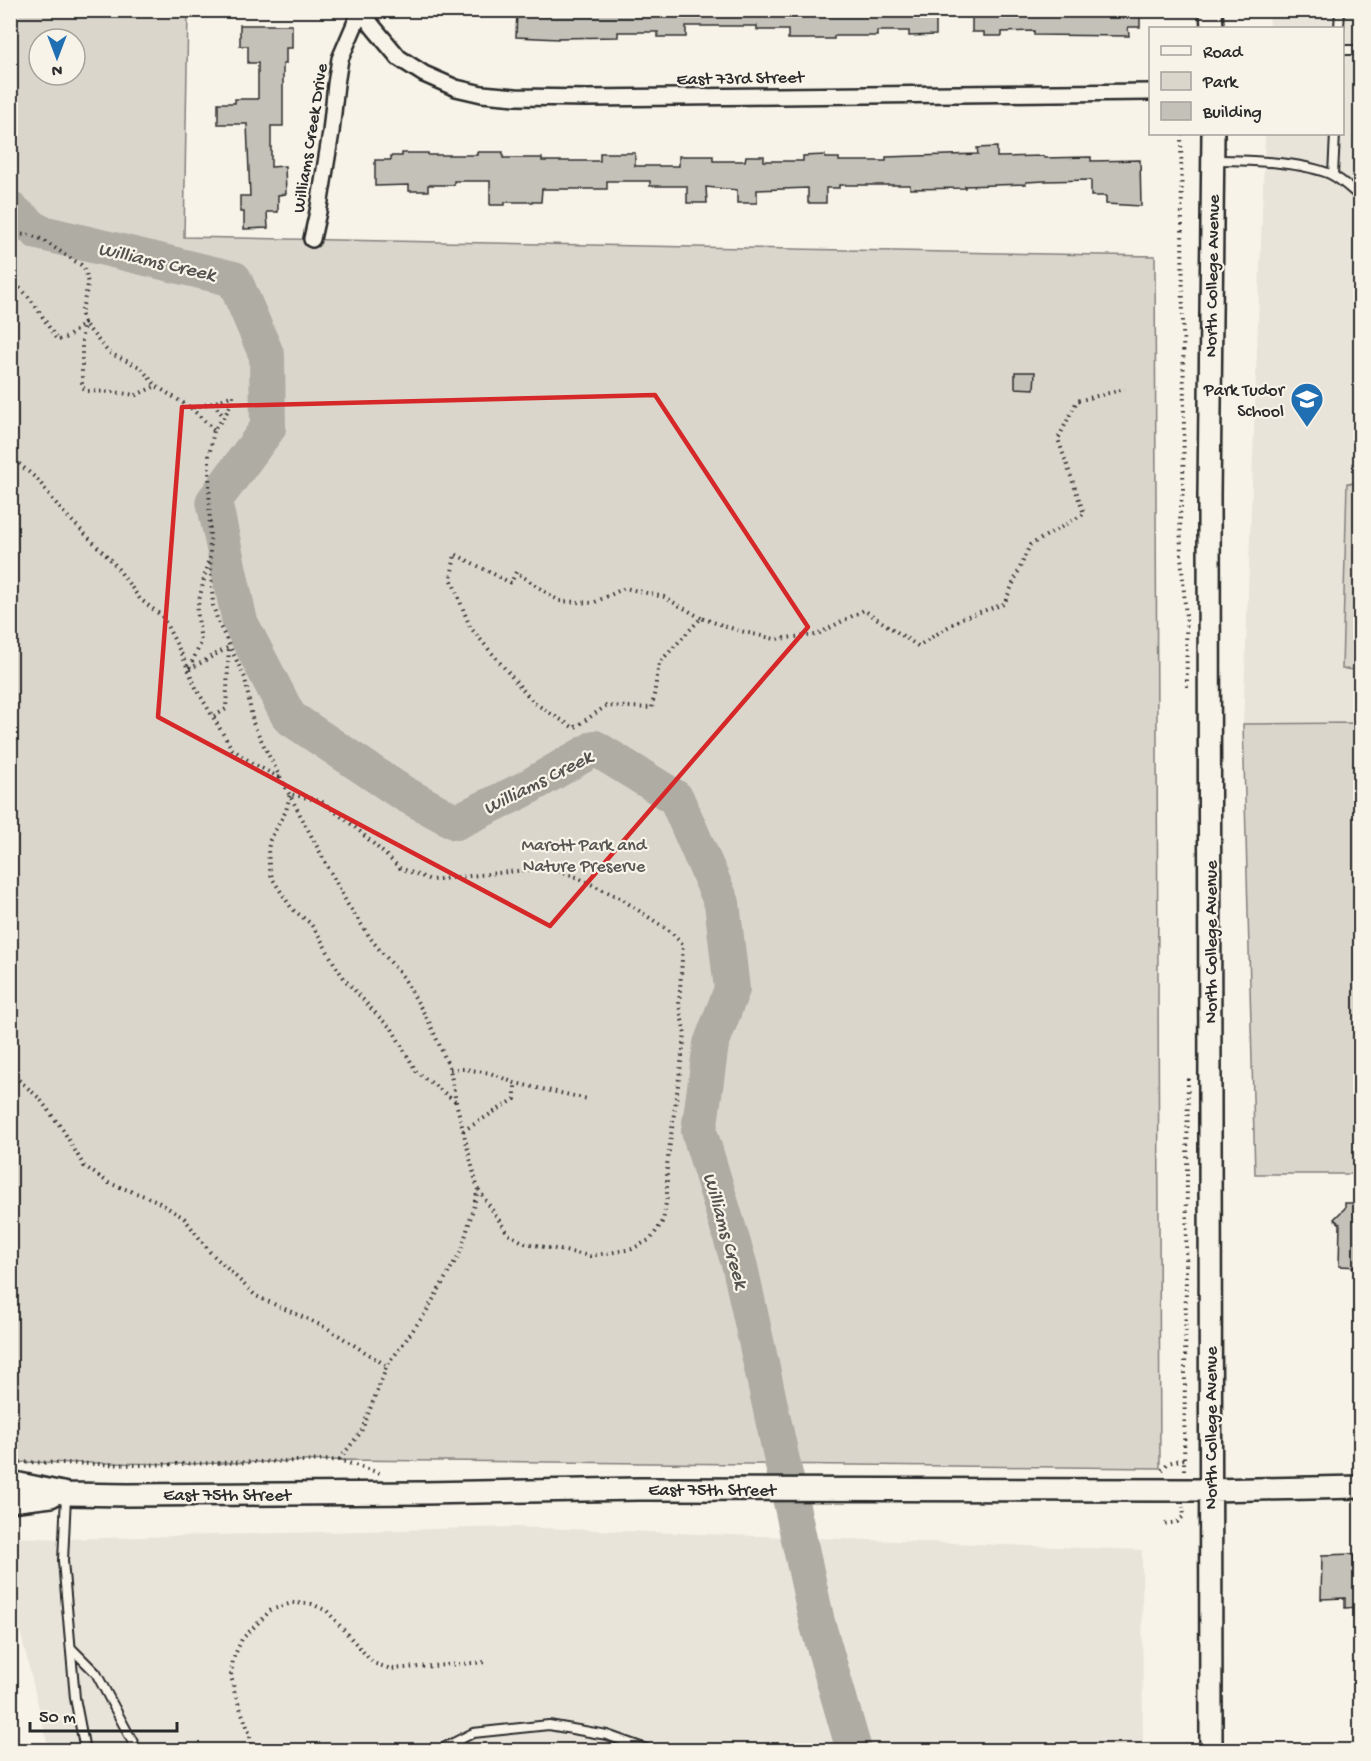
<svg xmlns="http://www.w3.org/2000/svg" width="1371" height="1761" font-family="'Gochi Hand',sans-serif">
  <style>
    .built { fill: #e8e4da }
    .green { fill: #dad6cc; stroke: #82807c; stroke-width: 1.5; fill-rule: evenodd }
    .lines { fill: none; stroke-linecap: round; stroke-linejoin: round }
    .river { stroke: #afaca4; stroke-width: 36 }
    .building { fill: #c4c1b9; stroke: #2b2b2b; stroke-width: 1.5 }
    .lane-casing { stroke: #2b2b2b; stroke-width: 12 }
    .street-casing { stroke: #2b2b2b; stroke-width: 20 }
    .secondary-casing { stroke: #2b2b2b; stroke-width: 26 }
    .path { stroke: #2b2b2b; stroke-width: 4; stroke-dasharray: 1.5 4.5; stroke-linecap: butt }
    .lane { stroke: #f7f3e8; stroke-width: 8 }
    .street { stroke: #f7f3e8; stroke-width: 15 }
    .secondary { stroke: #f7f3e8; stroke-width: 21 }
    .marked { fill: none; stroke: #d62828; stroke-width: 4.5; stroke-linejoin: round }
    .labels { text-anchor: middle; stroke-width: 4.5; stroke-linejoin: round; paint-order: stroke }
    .street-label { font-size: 18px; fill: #2b2b2b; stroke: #f7f3e8 }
    .poi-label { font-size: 18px; fill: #2b2b2b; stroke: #f7f3e8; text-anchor: end }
    .park-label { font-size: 18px; fill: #575653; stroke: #f7f3e8 }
    .water-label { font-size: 20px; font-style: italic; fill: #53524f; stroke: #f7f3e8 }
  </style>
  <rect width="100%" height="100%" fill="#f7f3e8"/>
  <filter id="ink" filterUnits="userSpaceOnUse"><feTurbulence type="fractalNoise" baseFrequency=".0167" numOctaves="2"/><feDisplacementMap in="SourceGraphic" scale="12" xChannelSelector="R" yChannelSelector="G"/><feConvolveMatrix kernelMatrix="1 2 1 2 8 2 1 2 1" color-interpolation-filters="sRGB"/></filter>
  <g filter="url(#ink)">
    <!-- built -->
    <path class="built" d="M 1270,11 L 1360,11 L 1360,723 L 1243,724 L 1265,134 L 1342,134 L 1342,28 L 1269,28 Z
      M 512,1527 L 1142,1550 L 1143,1750 L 49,1750 L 11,1593 L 10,1537 L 65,1539 Z"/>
    <!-- green -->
    <path class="green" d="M 11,11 L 188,11 L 184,237 L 1155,256 L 1160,1468 L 339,1460 L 186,1464 L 11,1462 ZM 39,39 L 75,39 L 75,75 L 39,75 Z
      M 1347,483 L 1360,484 L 1360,670 L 1342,669 Z
      M 1360,723 L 1360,1174 L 1255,1174 L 1243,724 Z"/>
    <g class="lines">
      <!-- river -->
      <path class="river" d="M 10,209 L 38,232 L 234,279 L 267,356 L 268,428 L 214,501 L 240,622 L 289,717 L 401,792 L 456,822 L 523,790 L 595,748 L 676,798 L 722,903 L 732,989 L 711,1044 L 699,1131 L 740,1267 L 817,1622 L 854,1750"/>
    </g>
    <!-- building -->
    <path class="building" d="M 517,10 L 936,10 L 936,35 L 909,36 L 909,31 L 877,31 L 877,36 L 834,36 L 834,39 L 788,39 L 788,30 L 757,30 L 757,26 L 686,26 L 686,37 L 658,37 L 658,32 L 618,32 L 618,37 L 558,38 L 558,39 L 516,37 Z
      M 972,10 L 1140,10 L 1140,27 L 1128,27 L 1129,36 L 1034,35 L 1034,31 L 1002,32 L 1002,36 L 984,36 L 984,32 L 972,32 Z
      M 240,25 L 292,25 L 292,48 L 286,48 L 286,64 L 283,64 L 283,126 L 271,126 L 271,167 L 285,166 L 286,194 L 278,195 L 278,212 L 267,212 L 268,228 L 244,229 L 244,212 L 240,212 L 240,196 L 250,196 L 247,124 L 218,124 L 218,103 L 235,103 L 235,99 L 258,99 L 258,63 L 248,63 L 248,46 L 240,46 Z
      M 997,147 L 997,157 L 1044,156 L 1044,158 L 1091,157 L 1091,161 L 1140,160 L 1141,206 L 1106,204 L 1106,196 L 1091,196 L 1091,180 L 1045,181 L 1026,182 L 1026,184 L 965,186 L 965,188 L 910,189 L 910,185 L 839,185 L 839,188 L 826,188 L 826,203 L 808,203 L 808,188 L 757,190 L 757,203 L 737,203 L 737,190 L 706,187 L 707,203 L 687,203 L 687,186 L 650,186 L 650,181 L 607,181 L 607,189 L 542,189 L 541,202 L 505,202 L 505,205 L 490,205 L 490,181 L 454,181 L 454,185 L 428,185 L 428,191 L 409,191 L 409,185 L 375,186 L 375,160 L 391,160 L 391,156 L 402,156 L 402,153 L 428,153 L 428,155 L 477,155 L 477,152 L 503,152 L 503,158 L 542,158 L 542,161 L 600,161 L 600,153 L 635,153 L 635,166 L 679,166 L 679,156 L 713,156 L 713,161 L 745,161 L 746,156 L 764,156 L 764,161 L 803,161 L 803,156 L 825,155 L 825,158 L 839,158 L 839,161 L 886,161 L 886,157 L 978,154 L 977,148 Z
      M 1015,372 L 1035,372 L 1034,389 L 1015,388 Z
      M 1345,1203 L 1360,1203 L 1360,1267 L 1339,1266 L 1340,1224 L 1334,1219 L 1345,1208 Z
      M 1354,1554 L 1354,1563 L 1360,1563 L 1360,1607 L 1345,1608 L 1345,1598 L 1321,1599 L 1322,1555 Z"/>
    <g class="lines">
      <defs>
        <path id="lane" d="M 1339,28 L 1340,10
          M 1342,50 L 1360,50
          M 1214,160 C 1246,160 1301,162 1330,174 C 1341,179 1351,189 1360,197
          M 1333,175 L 1335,134
          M 66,1496 L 63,1561 L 75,1698 L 85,1750
          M 71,1648 L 96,1673 L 137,1750
          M 439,1750 L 473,1733 L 549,1725 L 607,1735 L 649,1750"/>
        <path id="street" d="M 361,11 L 374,28 L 399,58 L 424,74 L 456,88 L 482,94 L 516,97 L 587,98 L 1150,92
          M 312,239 L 319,207 L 331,132 L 336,84 L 340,59 L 361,10"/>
        <path id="secondary" d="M 1211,10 L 1212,28
          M 10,1482 L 67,1494 L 127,1495 L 423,1493 L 639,1489 L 1210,1490 L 1360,1487
          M 10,1501 L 51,1496
          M 1211,1750 L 1209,495 L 1213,134"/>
      </defs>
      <!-- lane casing -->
      <use href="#lane" class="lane-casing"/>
      <!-- street casing -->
      <use href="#street" class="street-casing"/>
      <!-- secondary casing -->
      <use href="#secondary" class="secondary-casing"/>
      <!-- path -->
      <path class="path" d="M 1181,134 L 1184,417 L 1183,490 L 1180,515 L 1181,556 L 1186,617 L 1187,687
        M 10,234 L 30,235 L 41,239 L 81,265 L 86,272 L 88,285 L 81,313 L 84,323 L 109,353 L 140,367 L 156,386 L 191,408 L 213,403 L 233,395 L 233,401 L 224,417 L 214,430 L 209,456 L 210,558 L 213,605 L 218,622 L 245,678 L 253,723 L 269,756 L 348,905 L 374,943 L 403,977 L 429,1022 L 450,1069 L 456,1102 L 478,1190 L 462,1249 L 426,1312 L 387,1366 L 361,1432 L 339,1460
        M 10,281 C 31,293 44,320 57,340 C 68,339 76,330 84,323 L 82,336 L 82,387 L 88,391 L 113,392 L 136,395 L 156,386
        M 213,403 L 224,417
        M 191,408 L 214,430
        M 10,456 L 38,480 L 62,511 L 113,562 L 140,599 L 162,616 L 182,655 L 197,690 L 232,749 L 252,763 L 280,778
        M 208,562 L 197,609 L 201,643 L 188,670 L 229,647 L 226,709 L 213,717
        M 701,618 L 664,597 L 625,588 L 593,603 L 559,601 L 516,572 L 511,583 L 455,554 L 451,578 L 470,627 L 533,702 L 574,728 L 606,706 L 652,708 L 659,663 L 701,618 L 740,631 L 775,639 L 816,635 L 864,610 L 918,646 L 962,618 L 1004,604 L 1030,545 L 1084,514 L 1058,439 L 1077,401 L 1125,389
        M 450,1069 L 465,1069 L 490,1073 L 515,1083 L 588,1099
        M 10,1072 L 39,1098 L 63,1130 L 84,1166 L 109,1183 L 155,1200 L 184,1218 L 210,1252 L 256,1296 L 327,1328 L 387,1366
        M 455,1101 L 416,1071 L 392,1029 L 379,1017 L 346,981 L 335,965 L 319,936 L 310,923 L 292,909 L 272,878 L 269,865 L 268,849 L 270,840 L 286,811 L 290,794 L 321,801 L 355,827 L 400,868 L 431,880 L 546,868 L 572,875 L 620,898 L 671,932 L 683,945 L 679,1005 L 685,1034 L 667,1165 L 667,1197 L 663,1221 L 651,1239 L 632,1249 L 590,1256 L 525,1243 L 508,1234 L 479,1190
        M 463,1131 L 515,1099 L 515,1083
        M 20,1462 L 137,1465 L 339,1460 L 380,1473
        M 1162,1470 L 1168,1463 L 1184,1459
        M 1184,1470 L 1188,1075
        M 1165,1524 L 1177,1522 L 1184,1516 L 1183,1507
        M 10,1732 L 14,1750
        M 251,1750 L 250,1735 L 235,1694 L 231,1675 L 233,1659 L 242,1639 L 271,1610 L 292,1603 L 312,1604 L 327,1611 L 373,1663 L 391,1669 L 487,1662"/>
      <!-- lane -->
      <use href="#lane" class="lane"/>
      <!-- street -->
      <use href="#street" class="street"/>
      <!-- secondary -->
      <use href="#secondary" class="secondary"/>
    </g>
  </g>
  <!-- marked area -->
  <path class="marked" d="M 655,395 L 808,627 L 550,926 L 158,717 L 182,407 Z"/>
  <!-- icons -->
  <defs>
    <symbol id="school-pin" viewBox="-11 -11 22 30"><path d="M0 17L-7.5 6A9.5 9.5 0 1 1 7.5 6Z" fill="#1f6fb2" stroke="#f7f3e8"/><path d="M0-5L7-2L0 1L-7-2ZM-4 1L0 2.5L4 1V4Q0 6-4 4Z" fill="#fff"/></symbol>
  </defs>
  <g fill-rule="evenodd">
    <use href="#school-pin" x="1288" y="380" width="38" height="52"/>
  </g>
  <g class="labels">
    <!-- street labels -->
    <g class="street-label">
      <text transform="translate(740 77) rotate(-1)" y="6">East 73rd Street</text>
      <text transform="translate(309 138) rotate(-81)" y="6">Williams Creek Drive</text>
      <text transform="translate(1211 276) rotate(-89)" y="6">North College Avenue</text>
      <text transform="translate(1210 942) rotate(-90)" y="6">North College Avenue</text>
      <text transform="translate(1210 1428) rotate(-90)" y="6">North College Avenue</text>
      <text x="712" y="1495">East 75th Street</text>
      <text x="227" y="1500">East 75th Street</text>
    </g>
    <!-- poi labels -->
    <g class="poi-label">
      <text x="1284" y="395">Park Tudor<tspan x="1284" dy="21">School</tspan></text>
    </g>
    <!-- park labels -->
    <g class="park-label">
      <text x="584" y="850">Marott Park and<tspan x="584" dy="21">Nature Preserve</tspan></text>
    </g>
    <!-- water labels -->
    <g class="water-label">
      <text transform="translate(157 260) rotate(13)" y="7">Williams Creek</text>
      <text transform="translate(537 781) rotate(-27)" y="7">Williams Creek</text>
      <text transform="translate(727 1230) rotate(74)" y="7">Williams Creek</text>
    </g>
  </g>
  <!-- margin -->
  <rect width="1371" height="1761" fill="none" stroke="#f7f3e8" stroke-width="36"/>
  <rect x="18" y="18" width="1335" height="1725" fill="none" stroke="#2b2b2b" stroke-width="2" filter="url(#ink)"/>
  <!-- legend -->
  <rect x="1149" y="27" width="195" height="108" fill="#f7f3e8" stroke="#a5a39c" stroke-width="1.5"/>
  <rect x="1161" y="46" width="30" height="9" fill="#f7f3e8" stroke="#a5a39c" stroke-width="1.5"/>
  <text x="1203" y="57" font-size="18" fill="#2b2b2b">Road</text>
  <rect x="1161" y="72" width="30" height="18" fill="#dad6cc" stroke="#a5a39c" stroke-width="1.5"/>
  <text x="1203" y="87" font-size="18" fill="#2b2b2b">Park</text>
  <rect x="1161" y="102" width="30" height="18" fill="#c4c1b9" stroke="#a5a39c" stroke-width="1.5"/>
  <text x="1203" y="117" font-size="18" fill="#2b2b2b">Building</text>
  <!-- north arrow -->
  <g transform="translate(57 57) rotate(180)"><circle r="28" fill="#f7f3e8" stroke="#a5a39c" stroke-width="1.5"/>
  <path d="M0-4.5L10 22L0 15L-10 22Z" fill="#1f6fb2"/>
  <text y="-9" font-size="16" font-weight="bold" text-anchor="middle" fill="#2b2b2b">N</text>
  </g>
  <!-- scale -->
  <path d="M30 1722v9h147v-9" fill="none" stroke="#2b2b2b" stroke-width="3"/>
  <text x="39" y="1722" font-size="18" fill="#2b2b2b" stroke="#f7f3e8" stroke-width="4.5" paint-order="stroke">50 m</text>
</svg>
